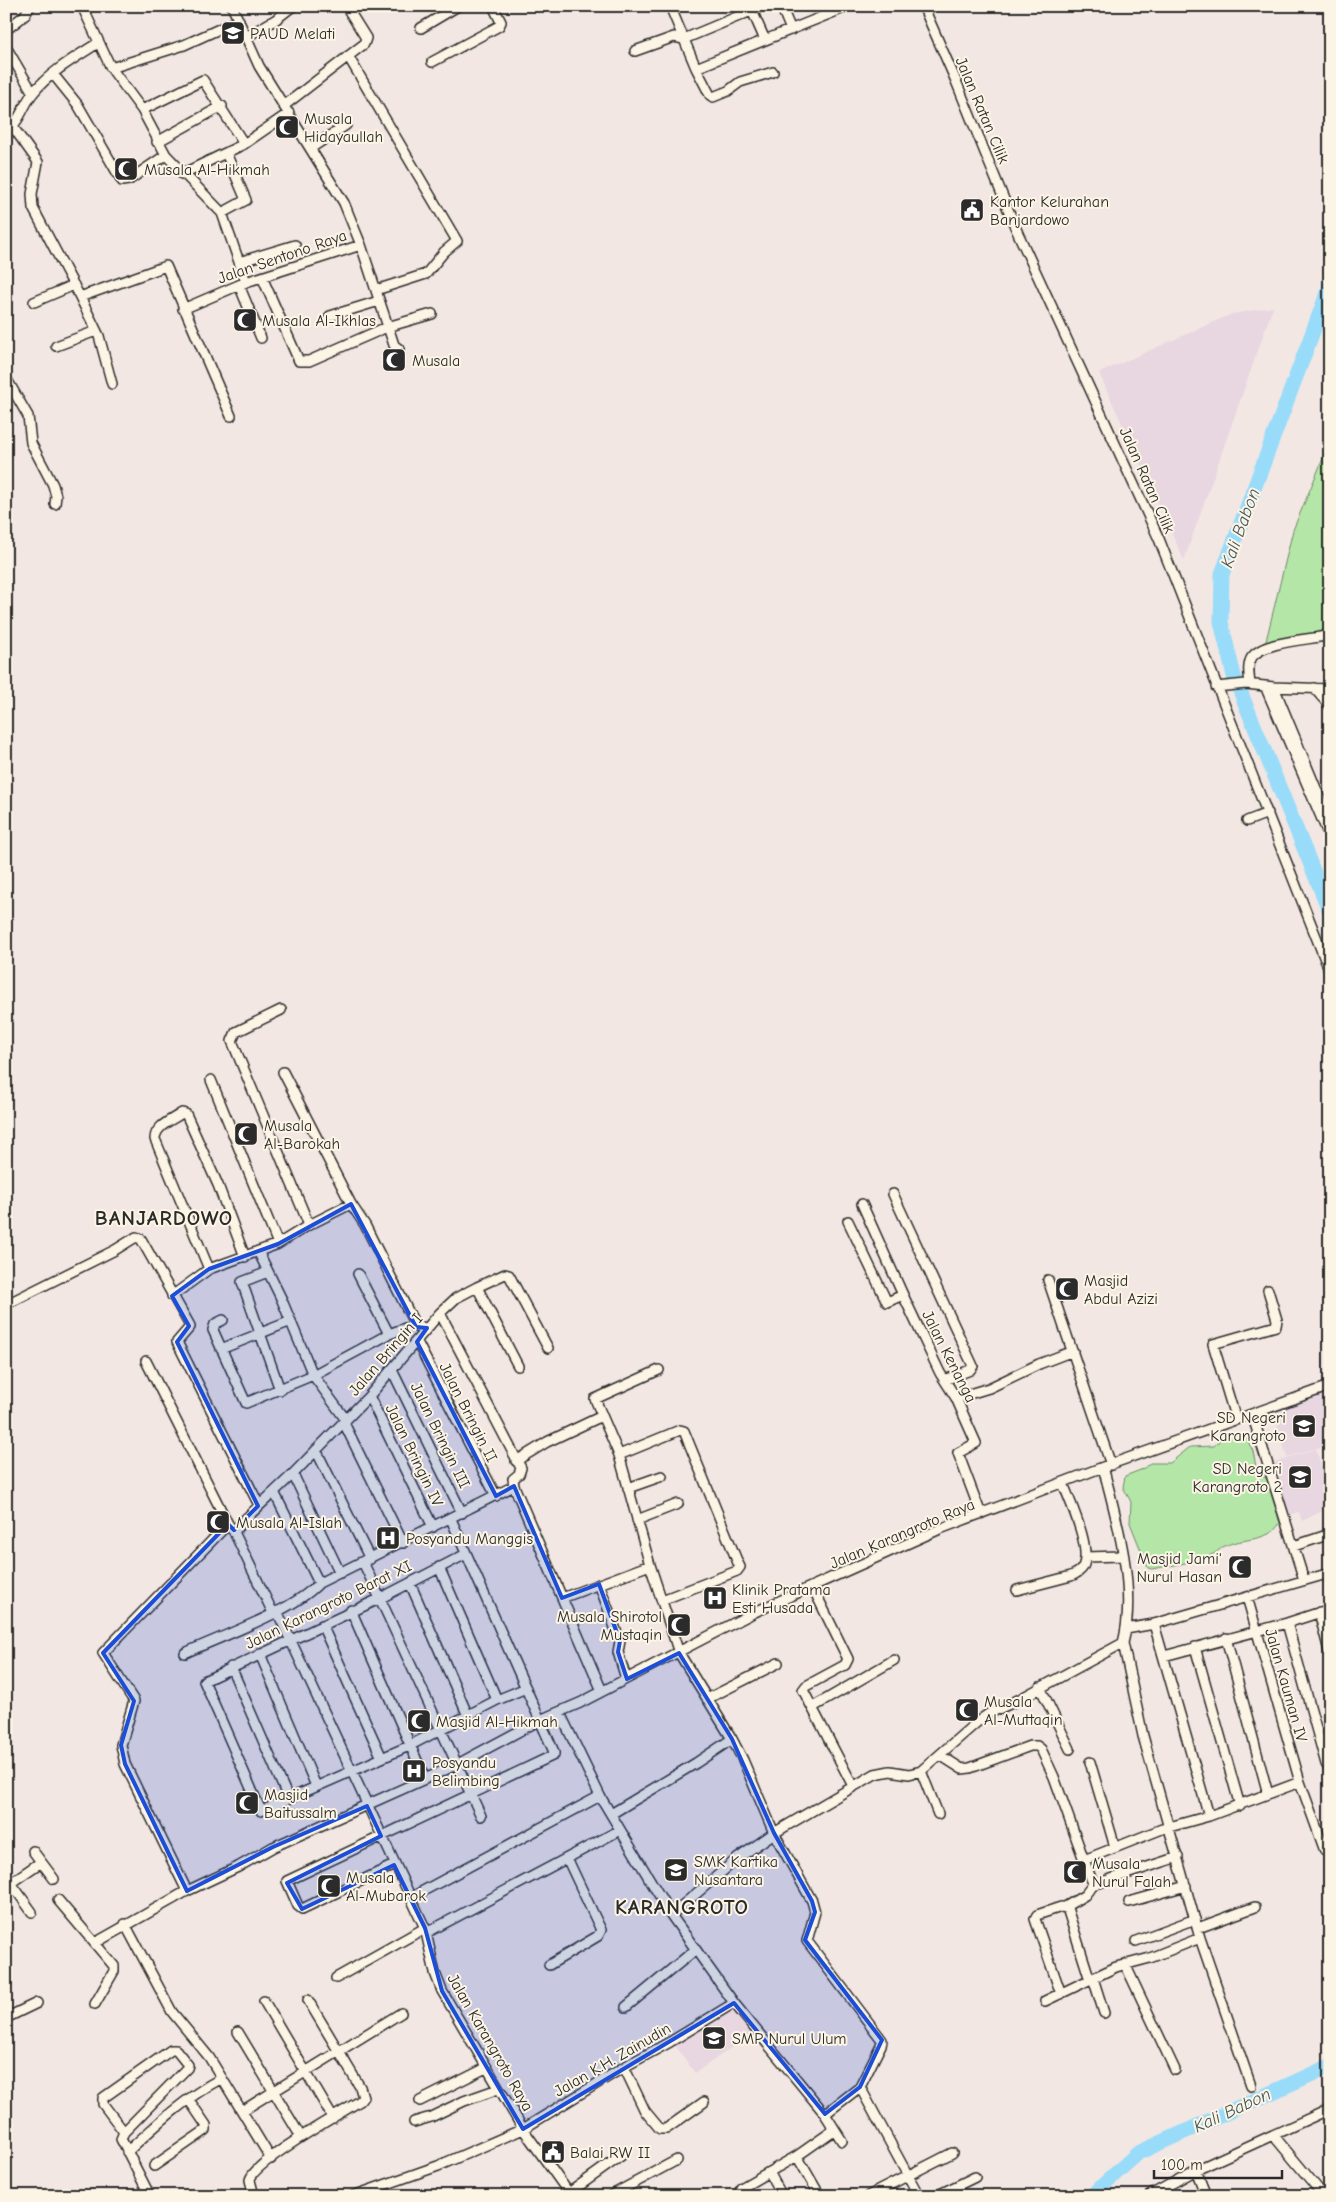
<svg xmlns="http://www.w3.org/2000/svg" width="1336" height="2202" font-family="'Comic Neue',sans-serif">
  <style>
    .built { fill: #e8d6e0 }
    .green { fill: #b3e6a7; stroke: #6f8869 }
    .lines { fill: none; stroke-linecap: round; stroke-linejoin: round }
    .river { stroke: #98dcfa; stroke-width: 15 }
    .minor-casing { stroke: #2b2b2b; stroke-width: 12 }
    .minor { stroke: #fcf5e5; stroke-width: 9 }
    .marked { fill: #1d4ed8; fill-opacity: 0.2; stroke: #1d4ed8; stroke-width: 4; stroke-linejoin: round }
    .labels { text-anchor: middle; stroke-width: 4; stroke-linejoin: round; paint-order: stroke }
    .poi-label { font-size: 16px; fill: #2b2b2b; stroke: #fcf5e5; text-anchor: start }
    .street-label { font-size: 16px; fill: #2b2b2b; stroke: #fcf5e5 }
    .water-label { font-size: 18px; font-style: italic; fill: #46575f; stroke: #fcf5e5 }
    .district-label { font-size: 21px; font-weight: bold; letter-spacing: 1px; fill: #2b2b2b; stroke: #fcf5e5 }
  </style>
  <rect width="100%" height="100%" fill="#f3e7e3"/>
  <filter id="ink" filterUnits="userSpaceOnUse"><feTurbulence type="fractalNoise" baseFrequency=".02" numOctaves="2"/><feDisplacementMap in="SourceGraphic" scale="10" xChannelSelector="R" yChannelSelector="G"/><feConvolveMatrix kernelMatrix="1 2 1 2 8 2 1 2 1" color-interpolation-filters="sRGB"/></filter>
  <g filter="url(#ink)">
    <!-- built -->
    <path class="built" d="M 1273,307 L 1184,560 L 1099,373 L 1232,314 Z
      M 1329,1390 L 1330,1444 L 1287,1457 L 1272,1407 Z
      M 1316,1449 L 1330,1491 L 1330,1507 L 1302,1521 L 1299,1512 L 1288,1515 L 1271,1463 Z
      M 733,2005 L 754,2032 L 695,2073 L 674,2044 Z"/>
    <!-- green -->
    <path class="green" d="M 1330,442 L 1330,630 L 1265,645 L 1293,530 Z
      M 1237,1433 L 1245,1436 L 1253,1451 L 1257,1472 L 1267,1479 L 1280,1523 C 1268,1543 1243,1537 1225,1546 C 1221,1547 1219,1551 1215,1553 C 1197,1563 1172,1565 1152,1569 L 1148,1568 L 1130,1523 L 1131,1502 L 1123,1487 L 1125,1476 L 1143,1469 L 1150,1463 L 1170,1463 L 1190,1447 L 1214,1446 L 1225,1435 Z"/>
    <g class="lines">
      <!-- river -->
      <path class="river" d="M 1330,286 L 1222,574 L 1221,622 L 1234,676 L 1330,912
        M 1091,2196 L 1138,2153 L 1330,2066"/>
      <defs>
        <path id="minor" d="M 82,6 L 111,68 L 142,110 L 166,155 L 222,213 L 246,200 L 226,153
          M 232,6 L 259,66 L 344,203 L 361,245 L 394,345 L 399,349
          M 670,6 L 696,68 L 849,6
          M 750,6 L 765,40
          M 781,6 L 791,30
          M 923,6 L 956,81 L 1016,229 L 1159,539 L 1330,972
          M 421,28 L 458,6
          M 6,30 L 25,15 L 30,6
          M 246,37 L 275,20 L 293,6
          M 6,47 L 33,93
          M 635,51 L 674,37 L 684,39 L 763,6
          M 348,56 L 457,241 L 444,252 L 426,274 L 376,290
          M 432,62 L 499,26 L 501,22 L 493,6
          M 111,68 L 184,45 L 239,20
          M 696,68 L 710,95 L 713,97 L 728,91 L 740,82 L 773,72
          M 53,74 L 78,105 L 122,181 L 129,180 L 166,155
          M 285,105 L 364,44 L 366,38 L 346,6
          M 142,110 L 203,80 L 244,144
          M 13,127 L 38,162 L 32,194 L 33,208 L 80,297 L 99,336 L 112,384
          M 6,131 C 20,123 23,105 33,93 C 50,72 76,57 98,43
          M 157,142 L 222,106
          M 311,148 L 346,125
          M 182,174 L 244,144 L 289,113
          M 222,213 L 246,282
          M 239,262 L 295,245
          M 262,277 L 299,361 L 309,361 L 387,327 L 432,314
          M 239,285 L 261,338
          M 80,297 L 166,266 L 231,416
          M 34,302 L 74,285
          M 183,309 L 246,282 L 361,245
          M 330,316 L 379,301
          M 56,346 L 96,331
          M 6,378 L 28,416 L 31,443 L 53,485 L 56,496 L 55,504
          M 1250,684 C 1249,675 1247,665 1252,657 C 1264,641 1310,640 1330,635
          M 1265,686 L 1330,838
          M 1216,687 L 1246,684 L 1274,687 L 1330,689
          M 1274,687 L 1330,822
          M 1314,688 L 1330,706
          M 1247,821 L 1268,813
          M 281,1010 L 236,1032 L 232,1041 L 309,1225
          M 283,1072 L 351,1204 L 365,1225 L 416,1327
          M 211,1080 L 278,1244
          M 893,1194 L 973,1366 L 970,1370 L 945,1380
          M 862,1204 L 903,1295 L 940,1373 L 956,1398 L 976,1443 L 958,1453 L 981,1514
          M 848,1221 L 887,1302 L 903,1295
          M 258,1251 L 281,1298 L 313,1375 L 346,1420
          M 209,1269 L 155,1139 C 155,1126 172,1120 182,1113 L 186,1114 L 218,1185 L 245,1257
          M 268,1272 L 242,1282 L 280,1390
          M 358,1274 L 389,1334
          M 1048,1280 L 1111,1465
          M 477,1287 L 505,1274 L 509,1275 L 548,1348
          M 172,1296 L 209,1269 L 278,1244 L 309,1225 L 351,1204
          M 13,1301 L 115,1250 L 136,1237 L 141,1239 L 189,1324 L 190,1327 L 177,1342 L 259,1505
          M 440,1313 L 456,1298 L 477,1287 L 518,1366
          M 223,1320 L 215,1324 L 213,1330 L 246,1403 L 313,1375 L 389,1334 L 411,1326 L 427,1328
          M 417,1342 L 496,1496
          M 221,1349 L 291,1321
          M 146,1361 L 228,1524 L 234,1532 L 273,1613
          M 392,1370 L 462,1513
          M 659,1370 L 595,1399 L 619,1455 L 650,1565 L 679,1653 L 732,1739 L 743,1760 L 774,1833 L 812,1901 L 815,1912 L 807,1941 L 882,2040 L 881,2045 L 860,2087
          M 369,1396 L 433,1527
          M 956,1398 L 989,1388 L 1039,1364 L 1073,1351
          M 1252,1414 L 1304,1580
          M 1236,1420 L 1213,1344 L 1276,1326 L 1277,1320 L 1268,1290
          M 344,1423 L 403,1543
          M 316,1450 L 370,1559
          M 619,1455 L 680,1430 L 684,1431 L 738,1563 L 740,1567 L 737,1571 L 662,1600
          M 516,1461 L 547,1442 L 602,1416
          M 1103,1467 C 1117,1520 1137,1589 1123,1643 L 1143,1736 L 1200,1938 L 1251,2086
          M 293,1474 L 340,1573
          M 628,1488 L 662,1476
          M 274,1492 L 319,1583
          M 637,1520 L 678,1504
          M 228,1524 L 103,1653 L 134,1701 L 121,1745 L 125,1764 L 187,1891 L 238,1867 L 273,1847 L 456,1765 L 540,1720 L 580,1703 L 755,1612 L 940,1529 L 1103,1467 L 1330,1386
          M 234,1532 L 241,1523 L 293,1474 L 369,1396 L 440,1313 L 521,1468 L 519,1474 L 513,1479 L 514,1486 L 602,1691
          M 1294,1546 L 1330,1534
          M 466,1554 L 381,1598 L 204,1681 L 261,1811 L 409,1746 L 497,1700 L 526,1688
          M 1085,1557 L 1123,1556
          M 363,1562 L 481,1816
          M 439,1567 L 497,1700
          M 410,1583 L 468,1716
          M 599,1584 L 620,1641 L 618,1652 L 626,1679
          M 813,1588 L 848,1659 L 845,1665 L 806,1686 L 803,1690 L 853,1786
          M 1017,1590 L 1071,1576 C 1076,1574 1080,1572 1083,1567 C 1092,1548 1070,1502 1063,1483
          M 1247,1597 L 1300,1782 L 1325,1851
          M 562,1598 L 650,1565
          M 351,1610 L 425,1779
          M 277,1611 L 425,1928 L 435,1973 L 442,1991 L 523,2129 L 571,2196
          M 1319,1612 L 1330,1655
          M 1287,1623 L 1326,1764 L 1330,1769
          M 1154,1624 L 1209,1816
          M 322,1625 L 382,1758
          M 1126,1629 L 1154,1624 L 1330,1573
          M 1226,1638 L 1268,1794
          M 1195,1647 L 1240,1806
          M 185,1653 C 222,1636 293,1611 319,1583 L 514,1486
          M 260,1654 L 316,1786
          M 1164,1656 L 1287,1623 L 1330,1609
          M 231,1667 L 288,1798
          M 1040,1687 L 1070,1749
          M 707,1699 L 778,1663
          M 813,1707 L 894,1660
          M 560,1713 L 600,1796 L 671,1915
          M 940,1755 L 962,1769 L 970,1768 L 1030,1746 L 1037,1746 L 1041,1749 L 1054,1777 L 1084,1860
          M 1090,1762 L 1115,1847
          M 921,1771 L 938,1814
          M 611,1814 L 696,1763 L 732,1739
          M 33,1851 L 54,1879
          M 1178,1857 L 1096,1884 L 1092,1881 L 1084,1860 L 1162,1829 L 1209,1816 L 1300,1782
          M 394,1865 L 302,1909 L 298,1906 L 287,1881 L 554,1755 L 554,1752 L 451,1519
          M 6,1876 L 32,1912
          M 6,1886 L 41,1862
          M 410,1898 L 600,1796
          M 58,1900 L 114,1966 L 114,1971 L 95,2004
          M 1129,1902 L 1186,1886
          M 1065,1907 L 1085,1895 L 1094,1883
          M 125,1924 L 172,2012 L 209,2057 L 271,2159
          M 1198,1928 L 1255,1907
          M 426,1933 L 620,1830
          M 1136,1941 L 1195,1919
          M 95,1943 L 187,1891
          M 1125,1964 L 1175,2070
          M 549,1965 L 598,1936 L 601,1930 L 567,1858
          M 336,1978 L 425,1928
          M 1093,1978 L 1104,2013
          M 1061,1994 L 1035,1919 L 1037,1915 L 1061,1907 L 1067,1908 L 1090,1980
          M 264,2001 L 333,2118
          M 1045,2001 L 1116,1967 L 1150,1958 L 1200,1938
          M 626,2007 L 695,1950
          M 6,2018 L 37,2003
          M 238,2032 L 301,2137
          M 624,2067 L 645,2111 L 660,2129 L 666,2129 L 704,2102
          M 420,2101 L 486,2068
          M 242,2111 L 401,2013
          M 825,2114 L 842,2141
          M 414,2122 L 431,2117 L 464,2101 L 498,2089
          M 124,2132 L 103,2104 L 103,2098 L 171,2050 L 176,2050 L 188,2065 L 187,2068 L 124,2132 L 121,2139 L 150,2196
          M 1274,2136 L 1324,2196
          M 127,2152 C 156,2125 186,2097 222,2078
          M 797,2156 L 820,2196
          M 154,2166 L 206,2130 L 206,2125 L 189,2100
          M 1196,2170 L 1206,2196
          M 769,2172 L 782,2196
          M 569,2193 L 622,2155
          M 254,2196 L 250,2180 C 253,2162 341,2113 360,2101 L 363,2097 L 360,2087 L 308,2000
          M 353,2196 L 438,2166 L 523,2129 L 624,2067 L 670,2042 L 734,2003
          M 610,2196 L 677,2160
          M 739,2196 L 741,2188 L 797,2156 L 834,2130
          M 868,2196 L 952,2153
          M 919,2196 L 860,2087 L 825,2114 L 734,2003 L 671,1915 L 737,1859 L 774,1833 L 875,1774 L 890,1771 L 909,1774 L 921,1771 L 977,1722 L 990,1713 L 1018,1700 L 1123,1643
          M 936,2196 L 975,2177
          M 1149,2196 L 1196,2170 L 1330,2109"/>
      </defs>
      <!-- minor casing -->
      <use href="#minor" class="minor-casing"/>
      <!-- minor -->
      <use href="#minor" class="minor"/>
    </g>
  </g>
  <!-- marked area -->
  <path class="marked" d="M 351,1204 L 416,1327 L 427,1328 L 417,1342 L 496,1496 L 514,1486 L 562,1598 L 599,1584 L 620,1641 L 618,1652 L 627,1679 L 679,1653 L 732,1739 L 774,1833 L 812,1901 L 815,1912 L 805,1940 L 882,2040 L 860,2087 L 825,2114 L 734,2003 L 523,2129 L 442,1991 L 425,1928 L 394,1865 L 302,1909 L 287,1883 L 381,1836 L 367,1806 L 273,1847 L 187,1891 L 125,1764 L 121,1745 L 134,1701 L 103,1653 L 228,1524 L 234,1530 L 258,1506 L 177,1342 L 189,1326 L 172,1296 L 209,1269 L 278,1244 Z"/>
  <!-- icons -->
  <defs>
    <symbol id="school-square" viewBox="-11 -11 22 22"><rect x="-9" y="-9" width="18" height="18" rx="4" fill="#2b2b2b" stroke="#fcf5e5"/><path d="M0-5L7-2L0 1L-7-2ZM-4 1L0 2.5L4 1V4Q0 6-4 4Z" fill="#fff"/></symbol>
    <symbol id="mosque-square" viewBox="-11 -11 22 22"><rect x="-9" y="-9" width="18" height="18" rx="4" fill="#2b2b2b" stroke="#fcf5e5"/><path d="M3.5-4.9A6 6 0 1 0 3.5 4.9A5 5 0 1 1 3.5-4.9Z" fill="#fff"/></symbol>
    <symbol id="civic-square" viewBox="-11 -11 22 22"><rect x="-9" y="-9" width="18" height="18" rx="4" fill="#2b2b2b" stroke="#fcf5e5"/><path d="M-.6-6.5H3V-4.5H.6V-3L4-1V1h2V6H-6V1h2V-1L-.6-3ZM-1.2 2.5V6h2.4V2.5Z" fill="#fff"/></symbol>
    <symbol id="hospital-square" viewBox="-11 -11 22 22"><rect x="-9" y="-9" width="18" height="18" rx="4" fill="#2b2b2b" stroke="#fcf5e5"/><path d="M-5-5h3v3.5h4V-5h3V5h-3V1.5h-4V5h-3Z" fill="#fff"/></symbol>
  </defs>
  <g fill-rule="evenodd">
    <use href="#school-square" x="219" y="19" width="28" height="28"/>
    <use href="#mosque-square" x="273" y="113" width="28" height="28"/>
    <use href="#mosque-square" x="112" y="155" width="28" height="28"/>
    <use href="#civic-square" x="958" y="196" width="28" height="28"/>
    <use href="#mosque-square" x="231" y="306" width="28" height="28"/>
    <use href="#mosque-square" x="380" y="346" width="28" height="28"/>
    <use href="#mosque-square" x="232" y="1120" width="28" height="28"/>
    <use href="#mosque-square" x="1053" y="1275" width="28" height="28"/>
    <use href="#school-square" x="1290" y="1412" width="28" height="28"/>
    <use href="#school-square" x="1286" y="1463" width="28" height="28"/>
    <use href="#mosque-square" x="204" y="1508" width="28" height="28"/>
    <use href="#hospital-square" x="374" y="1524" width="28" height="28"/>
    <use href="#mosque-square" x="1226" y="1553" width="28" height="28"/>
    <use href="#hospital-square" x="701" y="1584" width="28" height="28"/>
    <use href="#mosque-square" x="665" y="1611" width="28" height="28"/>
    <use href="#mosque-square" x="953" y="1696" width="28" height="28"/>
    <use href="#mosque-square" x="405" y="1707" width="28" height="28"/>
    <use href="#hospital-square" x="400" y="1757" width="28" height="28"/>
    <use href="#mosque-square" x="233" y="1789" width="28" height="28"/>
    <use href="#school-square" x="662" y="1856" width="28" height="28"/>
    <use href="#mosque-square" x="1061" y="1858" width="28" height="28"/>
    <use href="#mosque-square" x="315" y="1872" width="28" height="28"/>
    <use href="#school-square" x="700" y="2024" width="28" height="28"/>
    <use href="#civic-square" x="539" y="2138" width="28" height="28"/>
  </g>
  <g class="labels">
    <!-- poi labels -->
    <g class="poi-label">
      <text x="250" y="39">PAUD Melati</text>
      <text x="304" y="124">Musala<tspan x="304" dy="18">Hidayaullah</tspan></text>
      <text x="144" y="175">Musala Al-Hikmah</text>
      <text x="990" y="207">Kantor Kelurahan<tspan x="990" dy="18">Banjardowo</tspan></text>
      <text x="262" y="326">Musala Al-Ikhlas</text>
      <text x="412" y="366">Musala</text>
      <text x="264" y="1131">Musala<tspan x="264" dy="18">Al-Barokah</tspan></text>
      <text x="1084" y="1286">Masjid<tspan x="1084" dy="18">Abdul Azizi</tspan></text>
      <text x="1286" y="1423" text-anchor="end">SD Negeri<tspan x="1286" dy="18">Karangroto</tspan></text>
      <text x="1282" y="1474" text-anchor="end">SD Negeri<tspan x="1282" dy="18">Karangroto 2</tspan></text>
      <text x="236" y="1528">Musala Al-Islah</text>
      <text x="406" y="1544">Posyandu Manggis</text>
      <text x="1222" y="1564" text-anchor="end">Masjid Jami'<tspan x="1222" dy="18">Nurul Hasan</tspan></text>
      <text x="732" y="1595">Klinik Pratama<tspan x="732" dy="18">Esti Husada</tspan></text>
      <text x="662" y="1622" text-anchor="end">Musala Shirotol<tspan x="662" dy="18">Mustaqin</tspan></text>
      <text x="984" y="1707">Musala<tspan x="984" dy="18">Al-Muttaqin</tspan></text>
      <text x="436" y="1727">Masjid Al-Hikmah</text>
      <text x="432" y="1768">Posyandu<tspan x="432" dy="18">Belimbing</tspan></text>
      <text x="264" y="1800">Masjid<tspan x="264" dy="18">Baitussalm</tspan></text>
      <text x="694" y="1867">SMK Kartika<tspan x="694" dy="18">Nusantara</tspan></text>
      <text x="1092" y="1869">Musala<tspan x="1092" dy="18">Nurul Falah</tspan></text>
      <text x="346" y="1883">Musala<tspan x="346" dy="18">Al-Mubarok</tspan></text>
      <text x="732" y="2044">SMP Nurul Ulum</text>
      <text x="570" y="2158">Balai RW II</text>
    </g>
    <!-- street labels -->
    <g class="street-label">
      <text transform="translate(983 110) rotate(67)" y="6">Jalan Ratan Cilik</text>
      <text transform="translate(282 256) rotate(-19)" y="6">Jalan Sentono Raya</text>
      <text transform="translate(1148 480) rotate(66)" y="6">Jalan Ratan Cilik</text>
      <text transform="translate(385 1354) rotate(-49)" y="6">Jalan Bringin I</text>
      <text transform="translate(950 1356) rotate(63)" y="6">Jalan Kenanga</text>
      <text transform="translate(469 1412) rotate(63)" y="6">Jalan Bringin II</text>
      <text transform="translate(441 1435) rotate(64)" y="6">Jalan Bringin III</text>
      <text transform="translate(415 1455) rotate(64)" y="6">Jalan Bringin IV</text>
      <text transform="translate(902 1533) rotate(-23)" y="6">Jalan Karangroto Raya</text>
      <text transform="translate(328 1604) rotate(-26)" y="6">Jalan Karangroto Barat XI</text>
      <text transform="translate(1287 1685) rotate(74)" y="6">Jalan Kauman IV</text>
      <text transform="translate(491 2042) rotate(60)" y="6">Jalan Karangroto Raya</text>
      <text transform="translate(612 2059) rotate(-30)" y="6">Jalan K.H. Zainudin</text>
    </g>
    <!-- water labels -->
    <g class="water-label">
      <text transform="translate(1240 528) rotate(-70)" y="6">Kali Babon</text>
      <text transform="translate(1232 2110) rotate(-25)" y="6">Kali Babon</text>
    </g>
    <!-- district labels -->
    <g class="district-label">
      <text x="164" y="1225">BANJARDOWO</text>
      <text x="682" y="1914">KARANGROTO</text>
    </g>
  </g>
  <!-- margin -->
  <rect width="1336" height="2202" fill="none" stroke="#fcf5e5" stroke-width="25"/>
  <rect x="12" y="12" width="1311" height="2177" fill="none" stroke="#2b2b2b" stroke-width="2" filter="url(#ink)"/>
  <!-- scale -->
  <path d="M1154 2170v8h128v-8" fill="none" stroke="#2b2b2b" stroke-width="2.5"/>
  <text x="1161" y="2170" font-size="15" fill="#2b2b2b" stroke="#fcf5e5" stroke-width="4" paint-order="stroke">100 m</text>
</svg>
